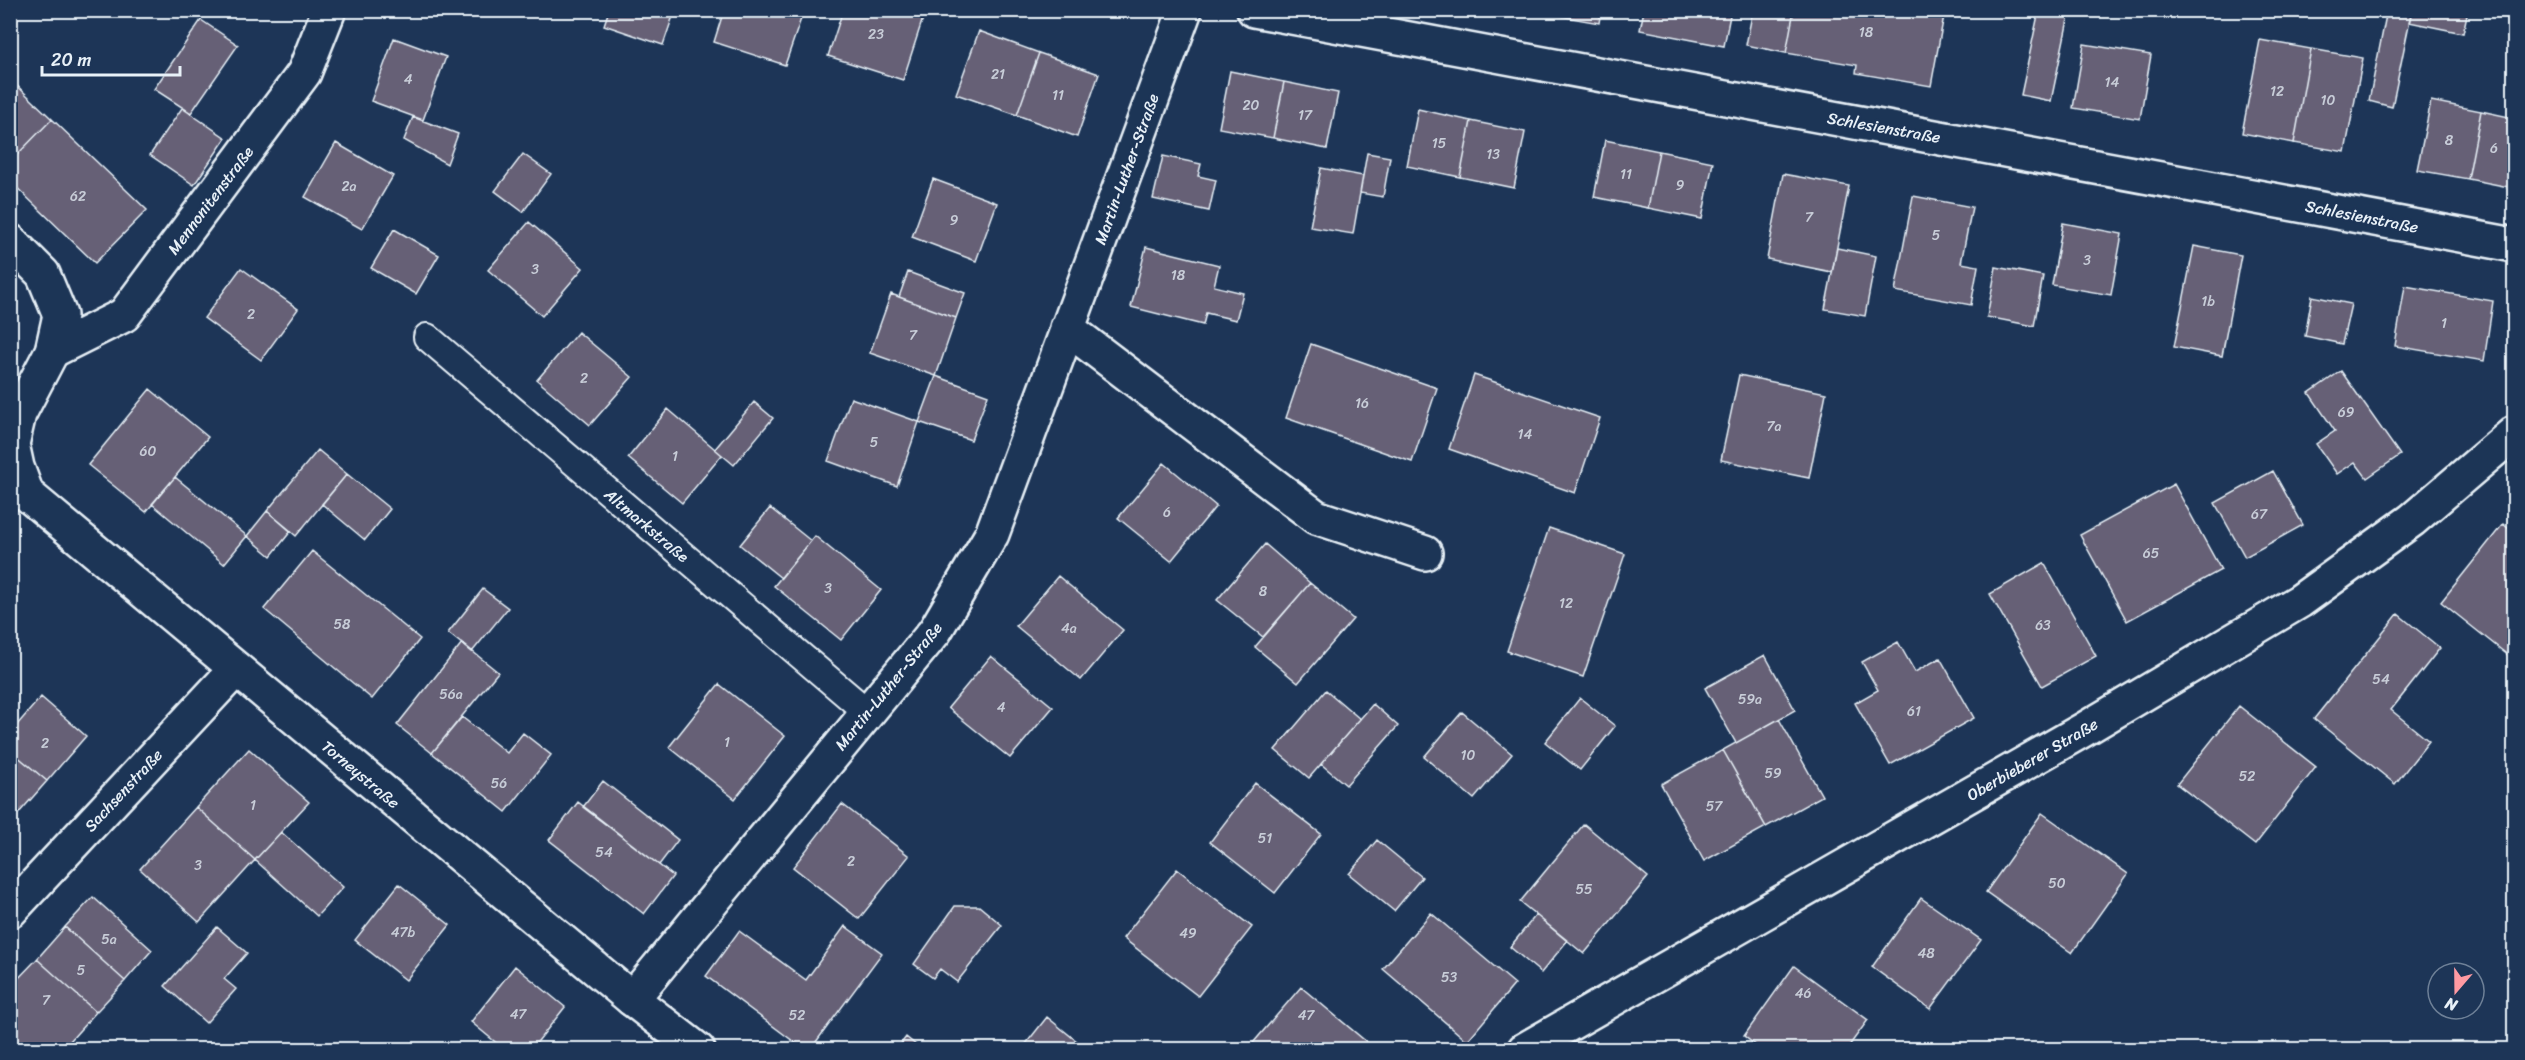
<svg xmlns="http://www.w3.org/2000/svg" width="2525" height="1060" font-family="Sriracha,sans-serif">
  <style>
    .building { fill: #666076; stroke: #e8f1f8; stroke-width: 1.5 }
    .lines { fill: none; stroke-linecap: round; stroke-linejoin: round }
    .service-casing { stroke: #e8f1f8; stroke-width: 30 }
    .minor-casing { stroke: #e8f1f8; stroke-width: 38 }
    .tertiary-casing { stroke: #e8f1f8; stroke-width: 38 }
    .service { stroke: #1d3557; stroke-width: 26 }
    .minor { stroke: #1d3557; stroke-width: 33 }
    .tertiary { stroke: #1d3557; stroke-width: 33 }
    .labels { text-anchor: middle; stroke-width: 4.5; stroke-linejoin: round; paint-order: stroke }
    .number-label { font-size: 14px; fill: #c8cdd8 }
    .street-label { font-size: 16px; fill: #e8f1f8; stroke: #1d3557 }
  </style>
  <rect width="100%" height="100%" fill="#1d3557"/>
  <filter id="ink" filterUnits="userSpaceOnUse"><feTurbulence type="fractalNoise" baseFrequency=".0167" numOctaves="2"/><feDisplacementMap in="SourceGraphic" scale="12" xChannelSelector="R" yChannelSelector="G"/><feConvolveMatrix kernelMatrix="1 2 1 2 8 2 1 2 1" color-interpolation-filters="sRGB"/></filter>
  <g filter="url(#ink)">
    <!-- building -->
    <path class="building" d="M 441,10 L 465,10 L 462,18 Z
      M 609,10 L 675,10 L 663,45 L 604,25 Z
      M 724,10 L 804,10 L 785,65 L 714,42 Z
      M 843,10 L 925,12 L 903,80 L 828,56 Z
      M 1526,10 L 1601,10 L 1599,23 Z
      M 1644,10 L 1731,10 L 1724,46 L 1640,30 Z
      M 1753,10 L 1794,10 L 1786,53 L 1746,45 Z
      M 1794,10 L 1945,10 L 1931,86 L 1856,73 L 1857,65 L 1786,53 Z
      M 2039,10 L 2070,10 L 2051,101 L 2021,95 Z
      M 2387,10 L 2412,10 L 2392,107 L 2369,101 Z
      M 2412,10 L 2468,10 L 2463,33 L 2409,22 Z
      M 201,20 L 238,45 L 191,113 L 154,89 Z
      M 979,31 L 1039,53 L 1017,115 L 956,94 Z
      M 394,38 L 446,57 L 423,120 L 371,101 Z
      M 2260,40 L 2311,49 L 2294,143 L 2242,133 Z
      M 2084,44 L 2151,55 L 2140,119 L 2073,108 Z
      M 2311,49 L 2363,58 L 2345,152 L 2294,143 Z
      M 1039,53 L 1099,74 L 1077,137 L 1017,115 Z
      M 1230,71 L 1284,82 L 1273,138 L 1219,128 Z
      M 10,79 L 52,119 L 10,162 Z
      M 1284,82 L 1338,93 L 1327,149 L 1273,138 Z
      M 2431,101 L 2481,111 L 2468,179 L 2417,170 Z
      M 182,108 L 226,138 L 194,185 L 150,155 Z
      M 1418,109 L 1471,121 L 1460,177 L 1407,166 Z
      M 2481,111 L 2514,118 L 2514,188 L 2468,179 Z
      M 413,117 L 458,134 L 447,164 L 404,140 Z
      M 52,119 L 147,210 L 95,263 L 10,181 L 10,162 Z
      M 1471,121 L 1525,132 L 1514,188 L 1460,177 Z
      M 1605,140 L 1659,151 L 1648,208 L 1594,197 Z
      M 336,143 L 393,176 L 362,229 L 305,197 Z
      M 1659,151 L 1713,162 L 1702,219 L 1648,208 Z
      M 1367,153 L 1390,157 L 1383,197 L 1360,193 Z
      M 523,154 L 551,174 L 523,212 L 495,191 Z
      M 1163,156 L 1201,164 L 1198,176 L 1216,180 L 1209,211 L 1153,199 Z
      M 1321,168 L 1363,176 L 1353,234 L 1310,227 Z
      M 1783,174 L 1849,186 L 1832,272 L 1767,259 Z
      M 933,179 L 997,203 L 976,261 L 912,237 Z
      M 1913,196 L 1972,207 L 1961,263 L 1978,266 L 1971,305 L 1895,291 Z
      M 529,222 L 583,268 L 542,316 L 488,270 Z
      M 2063,223 L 2122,234 L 2111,295 L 2052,285 Z
      M 394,229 L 439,255 L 416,294 L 371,268 Z
      M 2194,246 L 2241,255 L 2222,356 L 2174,347 Z
      M 1146,247 L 1219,265 L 1214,286 L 1243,293 L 1236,320 L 1206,313 L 1203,325 L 1131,307 Z
      M 1837,248 L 1876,256 L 1865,316 L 1825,309 Z
      M 1996,267 L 2043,276 L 2034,326 L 1987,317 Z
      M 241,268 L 298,309 L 261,360 L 204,318 Z
      M 908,272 L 965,293 L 956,318 L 899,297 Z
      M 2405,286 L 2493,301 L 2484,361 L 2395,346 Z
      M 891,294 L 956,318 L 936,376 L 870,353 Z
      M 2312,296 L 2351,304 L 2342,344 L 2305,336 Z
      M 578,332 L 632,377 L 590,425 L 537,380 Z
      M 1311,344 L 1437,388 L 1412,462 L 1286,418 Z
      M 2341,371 L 2400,455 L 2367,478 L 2355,462 L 2337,474 L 2316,444 L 2335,431 L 2309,393 Z
      M 1474,375 L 1600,418 L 1575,493 L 1449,449 Z
      M 1739,375 L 1826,393 L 1809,478 L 1721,460 Z
      M 936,376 L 988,395 L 971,440 L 919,422 Z
      M 150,389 L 208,437 L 146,512 L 88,465 Z
      M 851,398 L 919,422 L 897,486 L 828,461 Z
      M 754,402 L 773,418 L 734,465 L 715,449 Z
      M 668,409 L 722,455 L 682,503 L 628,458 Z
      M 318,450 L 347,474 L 296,536 L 267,511 Z
      M 1164,463 L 1216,506 L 1171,561 L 1118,518 Z
      M 2273,471 L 2303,525 L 2245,557 L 2215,503 Z
      M 347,474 L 390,509 L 365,540 L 322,504 Z
      M 175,477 L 247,536 L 224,564 L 152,504 Z
      M 2174,484 L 2221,570 L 2127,621 L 2080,535 Z
      M 770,508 L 811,541 L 781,578 L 740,545 Z
      M 267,511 L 291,531 L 271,556 L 247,536 Z
      M 2503,524 L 2514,533 L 2514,660 L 2441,602 Z
      M 1549,528 L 1625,554 L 1583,677 L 1507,651 Z
      M 815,536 L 881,590 L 841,640 L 774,586 Z
      M 1265,544 L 1310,583 L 1263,637 L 1217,600 Z
      M 312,551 L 420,639 L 372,699 L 264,609 Z
      M 2044,563 L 2096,656 L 2042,686 L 1990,594 Z
      M 1058,576 L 1123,630 L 1081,680 L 1016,626 Z
      M 1310,583 L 1353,619 L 1298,683 L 1255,647 Z
      M 483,589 L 508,608 L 472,652 L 448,633 Z
      M 2398,614 L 2440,648 L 2391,710 L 2429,741 L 2395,784 L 2314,719 Z
      M 1898,642 L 1915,672 L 1940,658 L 1974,718 L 1890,765 L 1855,703 L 1878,690 L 1862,662 Z
      M 462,643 L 498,672 L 432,753 L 397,725 Z
      M 1765,655 L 1795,710 L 1736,743 L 1705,688 Z
      M 991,656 L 1053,707 L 1010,758 L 948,708 Z
      M 719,684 L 785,736 L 735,799 L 669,747 Z
      M 1326,690 L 1360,719 L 1309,778 L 1275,750 Z
      M 41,697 L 86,736 L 47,781 L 10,750 L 10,733 Z
      M 1580,698 L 1615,726 L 1580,770 L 1545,742 Z
      M 1373,704 L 1398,726 L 1346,785 L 1321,764 Z
      M 2239,706 L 2316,767 L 2255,845 L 2177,784 Z
      M 1462,712 L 1512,754 L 1474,799 L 1424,757 Z
      M 462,717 L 507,753 L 523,733 L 551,755 L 506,812 L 432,753 Z
      M 1779,719 L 1822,796 L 1766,827 L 1723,750 Z
      M 249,749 L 309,802 L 255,860 L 196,807 Z
      M 10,750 L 47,781 L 10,823 Z
      M 1723,750 L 1766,827 L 1704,861 L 1661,784 Z
      M 603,781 L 678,840 L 659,865 L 583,807 Z
      M 1255,783 L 1321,834 L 1275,893 L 1210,842 Z
      M 578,802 L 673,876 L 644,914 L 549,840 Z
      M 842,804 L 909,856 L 859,919 L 793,867 Z
      M 196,807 L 255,860 L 199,922 L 140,869 Z
      M 2042,813 L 2128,874 L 2072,953 L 1986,892 Z
      M 1584,824 L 1648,877 L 1584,954 L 1520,902 Z
      M 281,832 L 343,887 L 317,916 L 255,860 Z
      M 1377,840 L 1422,877 L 1394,911 L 1349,874 Z
      M 1177,869 L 1252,927 L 1198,996 L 1123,938 Z
      M 399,884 L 450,925 L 406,980 L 355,940 Z
      M 93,897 L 152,950 L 125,981 L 65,927 Z
      M 1921,898 L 1981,940 L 1930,1009 L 1872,967 Z
      M 955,906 L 979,906 L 1002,925 L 957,982 L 940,969 L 933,978 L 914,964 Z
      M 1431,913 L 1515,984 L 1467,1041 L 1383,969 Z
      M 1536,915 L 1567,941 L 1541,973 L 1510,947 Z
      M 845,926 L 882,953 L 810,1050 L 805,1050 L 706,976 L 739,931 L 806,980 Z
      M 65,927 L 125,981 L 96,1012 L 37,959 Z
      M 217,927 L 247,953 L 224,979 L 236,989 L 206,1023 L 165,986 Z
      M 37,959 L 96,1012 L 62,1050 L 10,1048 L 10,987 Z
      M 515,966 L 565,1007 L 531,1050 L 505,1050 L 471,1022 Z
      M 1794,966 L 1868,1020 L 1846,1050 L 1762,1050 L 1744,1036 Z
      M 1301,987 L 1375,1049 L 1261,1050 L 1253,1043 Z
      M 1047,1017 L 1084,1047 L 1082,1050 L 1021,1050 Z
      M 906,1037 L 922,1050 L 896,1050 Z"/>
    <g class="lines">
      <defs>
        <path id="service" d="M 427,337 L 867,712"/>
        <path id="minor" d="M 1254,10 L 2514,245
          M 1067,328 L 1316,517 L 1425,553
          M 52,351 L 124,315 L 304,73 L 329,10
          M 10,911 L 236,669
          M 632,999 L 935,631 L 992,534 L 1185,10
          M 1524,1050 L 2083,730 L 2300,601 L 2412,520 L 2514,433"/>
        <path id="tertiary" d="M 10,241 L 43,274 L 60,315 L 52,351 L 19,414 L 12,444 L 17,467 L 27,494
          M 10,480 L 632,999 L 698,1050"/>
      </defs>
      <!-- service casing -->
      <use href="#service" class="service-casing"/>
      <!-- minor casing -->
      <use href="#minor" class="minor-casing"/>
      <!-- tertiary casing -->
      <use href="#tertiary" class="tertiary-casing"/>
      <!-- service -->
      <use href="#service" class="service"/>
      <!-- minor -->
      <use href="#minor" class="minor"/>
      <!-- tertiary -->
      <use href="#tertiary" class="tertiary"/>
    </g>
  </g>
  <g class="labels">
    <!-- number labels -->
    <g class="number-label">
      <text x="1866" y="37">18</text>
      <text x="876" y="39">23</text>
      <text x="998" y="79">21</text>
      <text x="408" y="84">4</text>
      <text x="2112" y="87">14</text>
      <text x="2277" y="96">12</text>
      <text x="1058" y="100">11</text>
      <text x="2328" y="105">10</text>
      <text x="1251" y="110">20</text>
      <text x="1305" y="120">17</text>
      <text x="2449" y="145">8</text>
      <text x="1439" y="148">15</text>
      <text x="2494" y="153">6</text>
      <text x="1493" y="159">13</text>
      <text x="1626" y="179">11</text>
      <text x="1680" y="190">9</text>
      <text x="349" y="191">2a</text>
      <text x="78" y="201">62</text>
      <text x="1809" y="222">7</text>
      <text x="954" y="225">9</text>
      <text x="1936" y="240">5</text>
      <text x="2087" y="265">3</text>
      <text x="535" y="274">3</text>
      <text x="1178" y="280">18</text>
      <text x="2208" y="306">1b</text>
      <text x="251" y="319">2</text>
      <text x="2444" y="328">1</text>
      <text x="913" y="340">7</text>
      <text x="584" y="383">2</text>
      <text x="1362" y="408">16</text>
      <text x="2346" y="417">69</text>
      <text x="1774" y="431">7a</text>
      <text x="1525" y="439">14</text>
      <text x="874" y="447">5</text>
      <text x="148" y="456">60</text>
      <text x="675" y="461">1</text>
      <text x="1167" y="517">6</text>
      <text x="2259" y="519">67</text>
      <text x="2151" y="558">65</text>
      <text x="828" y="593">3</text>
      <text x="1263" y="596">8</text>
      <text x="1566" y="608">12</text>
      <text x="342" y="629">58</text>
      <text x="2043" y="630">63</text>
      <text x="1069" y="633">4a</text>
      <text x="2381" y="684">54</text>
      <text x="451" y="699">56a</text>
      <text x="1750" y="704">59a</text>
      <text x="1001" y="712">4</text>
      <text x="1914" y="716">61</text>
      <text x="727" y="747">1</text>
      <text x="45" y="748">2</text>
      <text x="1468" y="760">10</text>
      <text x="1773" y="778">59</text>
      <text x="2247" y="781">52</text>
      <text x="499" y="788">56</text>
      <text x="253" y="810">1</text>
      <text x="1714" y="811">57</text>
      <text x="1265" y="843">51</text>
      <text x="604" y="857">54</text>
      <text x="851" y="866">2</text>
      <text x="198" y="870">3</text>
      <text x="2057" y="888">50</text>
      <text x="1584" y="894">55</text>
      <text x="403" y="937">47b</text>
      <text x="1188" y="938">49</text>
      <text x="109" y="944">5a</text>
      <text x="1926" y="958">48</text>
      <text x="81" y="975">5</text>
      <text x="1449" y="982">53</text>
      <text x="1803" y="998">46</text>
      <text x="46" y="1005">7</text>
      <text x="518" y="1019">47</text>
      <text x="797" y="1020">52</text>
      <text x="1306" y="1020">47</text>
    </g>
    <!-- street labels -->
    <g class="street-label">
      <text transform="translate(1884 127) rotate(10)" y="6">Schlesienstraße</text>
      <text transform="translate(1126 169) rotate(-70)" y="6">Martin-Luther-Straße</text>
      <text transform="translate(210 200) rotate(-53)" y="6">Mennonitenstraße</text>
      <text transform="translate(2362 216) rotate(11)" y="6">Schlesienstraße</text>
      <text transform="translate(647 525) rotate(40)" y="6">Altmarkstraße</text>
      <text transform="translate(888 686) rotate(-51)" y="6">Martin-Luther-Straße</text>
      <text transform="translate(2032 759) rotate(-30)" y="6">Oberbieberer Straße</text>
      <text transform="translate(361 774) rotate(40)" y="6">Torneystraße</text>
      <text transform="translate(123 790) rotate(-47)" y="6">Sachsenstraße</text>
    </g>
  </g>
  <!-- margin -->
  <rect width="2525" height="1060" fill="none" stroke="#1d3557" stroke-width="36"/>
  <rect x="18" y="18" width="2489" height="1024" fill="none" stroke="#e8f1f8" stroke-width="2" filter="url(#ink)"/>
  <!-- north arrow -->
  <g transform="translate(2456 991) rotate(200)"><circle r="28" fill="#1d3557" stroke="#6e8097" stroke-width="1.5"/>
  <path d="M0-4.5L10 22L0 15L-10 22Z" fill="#ff9aa2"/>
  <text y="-9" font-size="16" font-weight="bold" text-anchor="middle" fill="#e8f1f8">N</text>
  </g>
  <!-- scale -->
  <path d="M42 66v9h138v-9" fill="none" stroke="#e8f1f8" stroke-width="3"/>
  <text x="51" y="66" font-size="18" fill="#e8f1f8" stroke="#1d3557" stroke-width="4.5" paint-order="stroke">20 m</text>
</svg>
